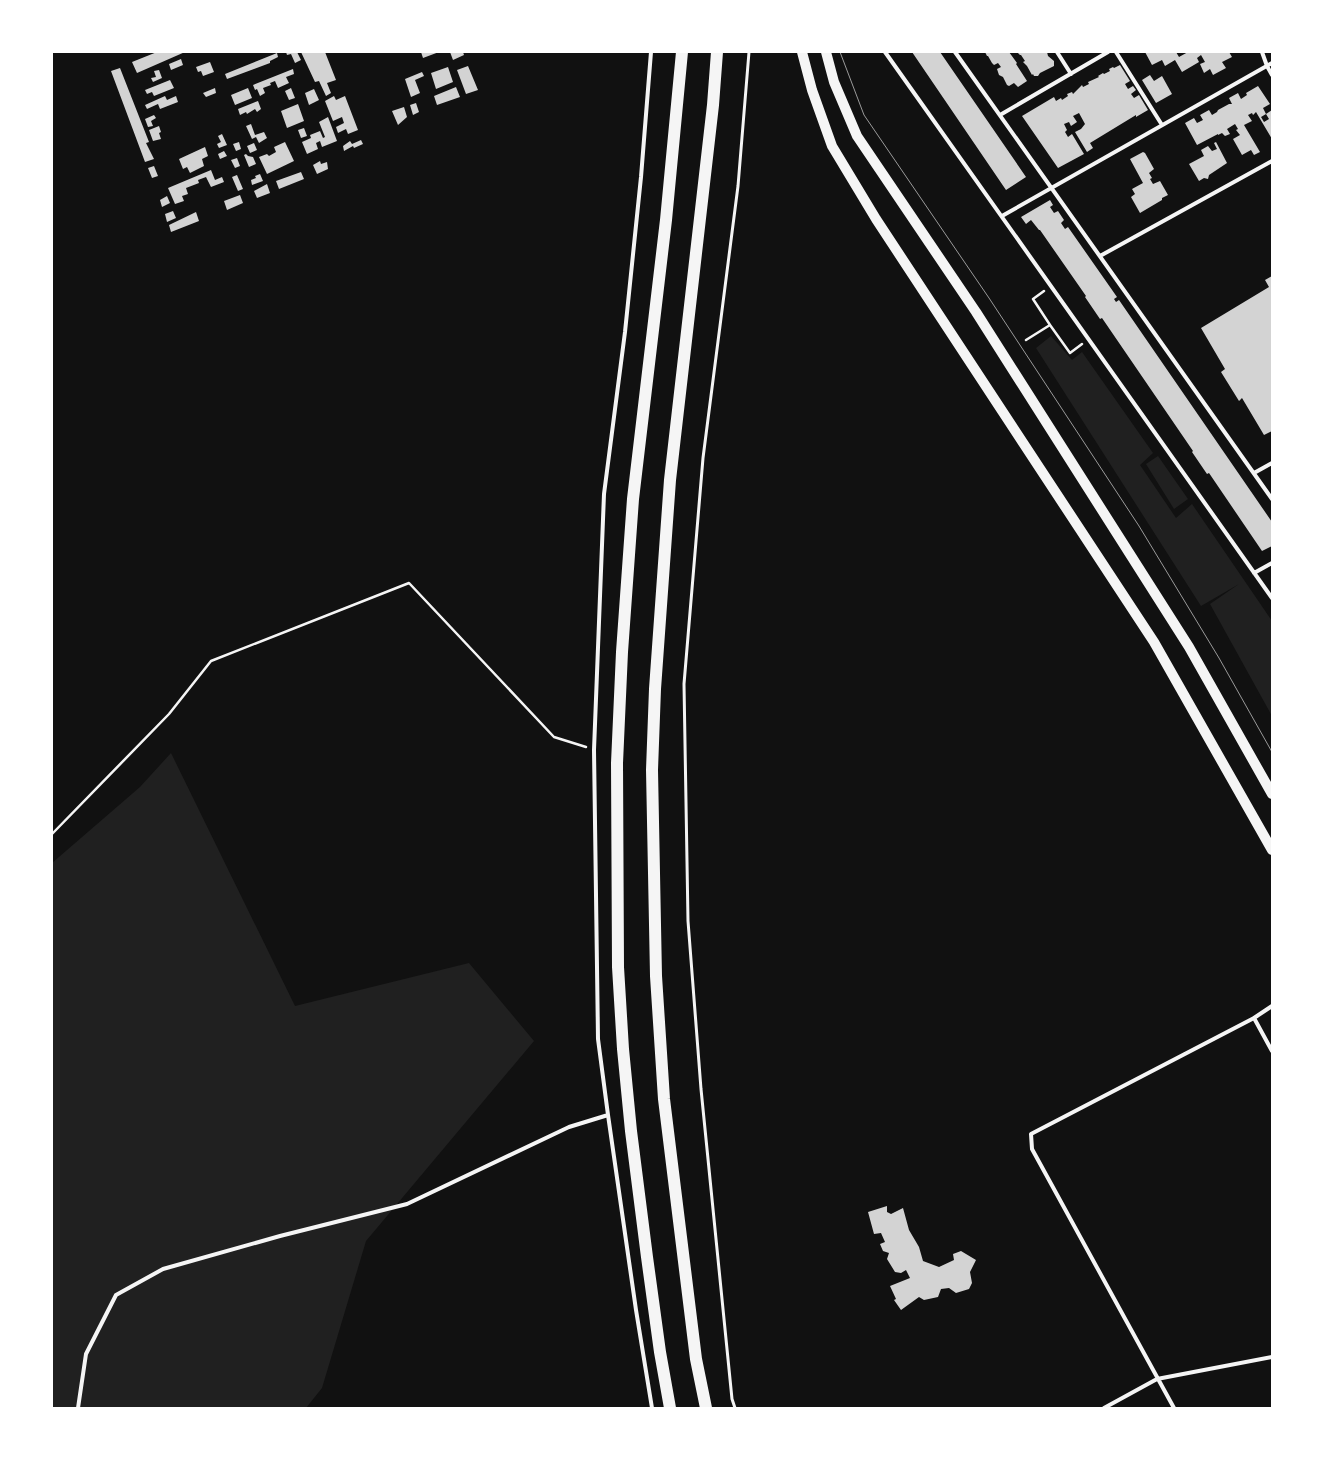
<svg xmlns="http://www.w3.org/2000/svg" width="1324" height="1460" font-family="'Fira Sans Condensed',sans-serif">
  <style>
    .green { fill: #202020 }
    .building { fill: #d3d3d3 }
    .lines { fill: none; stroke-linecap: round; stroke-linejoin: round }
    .path { stroke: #f5f5f5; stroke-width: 2.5 }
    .service { stroke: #f5f5f5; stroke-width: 3 }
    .minor { stroke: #f5f5f5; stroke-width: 4 }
    .primary { stroke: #f5f5f5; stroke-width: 10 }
    .motorway { stroke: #f5f5f5; stroke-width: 12 }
    .tram { stroke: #9a9a9a; stroke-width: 1 }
  </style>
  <rect width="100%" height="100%" fill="#111"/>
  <!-- green -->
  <path class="green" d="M 1051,336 L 1072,360 L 1082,352 L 1153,453 L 1140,465 L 1176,518 L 1192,504 L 1272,621 L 1272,716 L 1210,604 L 1239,584 L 1201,606 L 1036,348 Z
    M 1158,456 L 1188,499 L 1174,509 L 1146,464 Z
    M 171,753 L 295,1006 L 469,963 L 534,1041 L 366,1241 L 322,1388 L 306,1408 L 52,1408 L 52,863 L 140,787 Z"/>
  <!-- building -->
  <path class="building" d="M 157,52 L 185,52 L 137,73 L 132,62 Z
    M 286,52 L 297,52 L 301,60 L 295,63 L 291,54 L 287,55 Z
    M 301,52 L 325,52 L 336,80 L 327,83 L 331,93 L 326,96 L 319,81 L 315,82 Z
    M 421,52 L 439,52 L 423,58 Z
    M 450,52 L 463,52 L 464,55 L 453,60 Z
    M 912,52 L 940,52 L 1026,177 L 1006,190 Z
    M 985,52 L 1009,52 L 1017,63 L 1016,64 L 1027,81 L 1018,87 L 1014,83 L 1009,86 L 1007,85 L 1003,77 L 999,75 L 997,69 L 1001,67 L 998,63 L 994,65 L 992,63 L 988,56 L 987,56 Z
    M 1017,52 L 1047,52 L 1048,56 L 1054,61 L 1054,66 L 1040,73 L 1038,76 L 1034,76 L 1033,74 L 1032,75 L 1027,66 L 1023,62 L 1025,61 L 1021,55 L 1020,55 Z
    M 1145,52 L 1176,52 L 1179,57 L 1188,52 L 1229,52 L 1232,57 L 1222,62 L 1226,68 L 1213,75 L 1210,69 L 1204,73 L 1200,64 L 1205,62 L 1201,55 L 1197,58 L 1199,62 L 1182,72 L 1175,60 L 1165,66 L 1162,60 L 1152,65 Z
    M 277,53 L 278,57 L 270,61 L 270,63 L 227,79 L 225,74 Z
    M 181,59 L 183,65 L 171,70 L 169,64 Z
    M 210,62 L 214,72 L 203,76 L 201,71 L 198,72 L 196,67 Z
    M 1120,65 L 1130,81 L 1125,84 L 1128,89 L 1133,86 L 1136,90 L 1131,94 L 1134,98 L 1139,95 L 1148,110 L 1136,117 L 1136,115 L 1090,143 L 1093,148 L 1087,152 L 1075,132 L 1081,129 L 1085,124 L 1079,113 L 1073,116 L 1077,122 L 1071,126 L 1069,122 L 1064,124 L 1067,130 L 1065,132 L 1068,137 L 1072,134 L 1084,154 L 1058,168 L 1022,116 L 1054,97 L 1056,101 L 1061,98 L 1062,100 L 1068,96 L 1067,94 L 1072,92 L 1073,94 L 1082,85 L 1083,87 L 1089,84 L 1088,82 L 1099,77 L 1098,76 L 1103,73 L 1104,74 L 1110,71 L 1109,69 L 1113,67 L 1114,68 Z
    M 468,66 L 478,90 L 466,94 L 457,70 Z
    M 448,67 L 453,82 L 436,89 L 431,73 Z
    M 120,68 L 149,142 L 146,143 L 154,159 L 145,162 L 111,71 Z
    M 293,69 L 294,74 L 286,77 L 289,83 L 278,88 L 275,81 L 270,83 L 271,85 L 263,88 L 265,93 L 260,96 L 257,89 L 255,90 L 253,85 Z
    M 159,70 L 162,78 L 153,82 L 151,78 L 156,77 L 154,71 Z
    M 422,72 L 424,76 L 415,80 L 420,93 L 411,97 L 405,79 Z
    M 1150,75 L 1154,81 L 1162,76 L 1172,94 L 1156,103 L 1142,80 Z
    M 170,80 L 174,88 L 154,96 L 152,92 L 147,94 L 145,90 Z
    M 1258,86 L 1270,104 L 1263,108 L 1266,114 L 1261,117 L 1264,122 L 1269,119 L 1266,114 L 1272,110 L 1272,139 L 1256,112 L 1253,115 L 1252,113 L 1248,115 L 1252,121 L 1244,125 L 1260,152 L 1254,155 L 1251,150 L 1242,155 L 1233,139 L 1240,135 L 1236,130 L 1238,129 L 1235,124 L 1227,129 L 1230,134 L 1225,136 L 1222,133 L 1218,135 L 1218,134 L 1197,145 L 1185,123 L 1194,118 L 1197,123 L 1203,120 L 1200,115 L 1209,110 L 1212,115 L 1217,112 L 1218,110 L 1229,104 L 1232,104 L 1229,98 L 1238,93 L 1241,99 L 1247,95 L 1246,93 Z
    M 456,87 L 460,97 L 437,105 L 434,96 Z
    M 215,88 L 216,93 L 206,97 L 203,93 Z
    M 248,88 L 252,98 L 235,105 L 231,95 Z
    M 291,88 L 295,98 L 289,100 L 285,91 Z
    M 314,89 L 319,100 L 309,105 L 305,93 Z
    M 165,96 L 167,100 L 176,96 L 178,102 L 160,109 L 158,104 L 147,109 L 145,105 Z
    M 334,96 L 336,100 L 345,96 L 358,130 L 348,134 L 346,129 L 338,133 L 336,127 L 344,123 L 342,117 L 333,121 L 325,101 Z
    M 258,101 L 261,109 L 257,112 L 255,109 L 247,114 L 246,112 L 240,115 L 238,109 Z
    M 416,103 L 419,112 L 413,115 L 410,105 Z
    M 298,104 L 304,121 L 287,128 L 281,111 Z
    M 404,107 L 407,117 L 398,125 L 392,111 Z
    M 154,115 L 156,118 L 151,121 L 153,126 L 148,127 L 145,119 Z
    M 328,117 L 337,141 L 322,147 L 320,141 L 316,143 L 318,149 L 307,154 L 302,142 L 311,138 L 310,135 L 320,131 L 323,138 L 325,137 L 319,122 Z
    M 251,124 L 255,135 L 264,132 L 267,138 L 259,143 L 256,137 L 252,139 L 246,126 Z
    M 159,126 L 161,132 L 159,133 L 161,139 L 153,141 L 149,130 Z
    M 304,128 L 307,136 L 301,138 L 298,130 Z
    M 222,134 L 227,145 L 219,148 L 217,144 L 221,142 L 218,136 Z
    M 361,140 L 363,144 L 354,148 L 353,146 L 344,151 L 343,146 L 350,141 L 352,144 Z
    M 239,142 L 241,149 L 236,151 L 233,144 Z
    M 285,142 L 294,161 L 267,174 L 259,157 L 267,154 L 269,156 L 276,152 L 274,147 Z
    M 1216,142 L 1227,163 L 1209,175 L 1208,179 L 1204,178 L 1199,181 L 1189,164 L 1204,156 L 1201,150 L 1208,146 L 1212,151 L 1217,149 L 1214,143 Z
    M 254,143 L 257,150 L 250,153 L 247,146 Z
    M 205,147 L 208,156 L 202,159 L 204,166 L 190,173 L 187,167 L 183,169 L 179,159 Z
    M 224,151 L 227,156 L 220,159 L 218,154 Z
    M 1143,152 L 1145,153 L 1154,169 L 1149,173 L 1152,178 L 1150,179 L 1153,184 L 1160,181 L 1168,195 L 1162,198 L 1162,200 L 1140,213 L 1131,197 L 1135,194 L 1132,189 L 1143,183 L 1130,159 Z
    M 246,154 L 248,156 L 253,157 L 256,164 L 249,167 L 244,155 Z
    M 237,158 L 240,166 L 235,168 L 231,160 Z
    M 320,161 L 321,164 L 327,162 L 328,169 L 317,174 L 313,165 Z
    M 154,166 L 158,176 L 152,178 L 148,168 Z
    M 211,170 L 215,180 L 222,177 L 224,182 L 211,187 L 206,177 L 198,180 L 199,183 L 186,188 L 188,194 L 182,196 L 184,201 L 175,204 L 168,188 Z
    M 301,172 L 304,179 L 279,189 L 276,181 Z
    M 260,174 L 263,181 L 252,185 L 251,180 L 256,178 L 255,176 Z
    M 237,175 L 243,189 L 238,191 L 232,177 Z
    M 267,184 L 270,193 L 257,198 L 254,191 Z
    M 240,195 L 243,203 L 227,210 L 224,201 Z
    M 167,196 L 170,203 L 162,207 L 160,200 Z
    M 1050,200 L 1053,205 L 1050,207 L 1054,213 L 1058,211 L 1064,220 L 1061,223 L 1065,229 L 1068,227 L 1117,297 L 1114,299 L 1116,302 L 1119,300 L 1272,522 L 1272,546 L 1262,551 L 1209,473 L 1207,474 L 1192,452 L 1193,451 L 1102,318 L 1100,319 L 1085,297 L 1086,296 L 1040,230 L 1039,230 L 1031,220 L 1026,224 L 1021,217 Z
    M 173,211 L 176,218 L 167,222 L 165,214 Z
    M 196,212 L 199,221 L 171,232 L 169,225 Z
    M 1272,276 L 1272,431 L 1264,435 L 1242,398 L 1239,401 L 1221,372 L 1225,369 L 1201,328 L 1269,287 L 1265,280 Z
    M 887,1206 L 887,1212 L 891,1214 L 903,1208 L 909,1230 L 919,1247 L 923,1261 L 939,1267 L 954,1260 L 953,1254 L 961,1251 L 976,1260 L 970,1272 L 972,1283 L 969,1289 L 956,1293 L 949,1288 L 941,1289 L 938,1297 L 924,1300 L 919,1297 L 901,1310 L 894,1300 L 896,1299 L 890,1286 L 910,1278 L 906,1270 L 901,1273 L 895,1272 L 887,1259 L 889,1253 L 883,1251 L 880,1244 L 885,1242 L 881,1233 L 874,1234 L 868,1212 Z"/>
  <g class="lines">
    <!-- path -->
    <path class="path" d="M 1050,325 L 1070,353 L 1082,344
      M 1026,340 L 1050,325 L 1033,299 L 1044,291
      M 52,834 L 169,714 L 211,661 L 409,583 L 554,737 L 586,747"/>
    <!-- service -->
    <path class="service" d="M 735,1408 L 732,1399 L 701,1089 L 688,921 L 684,684 L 703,458 L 738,186 L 749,52"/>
    <!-- minor -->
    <path class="minor" d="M 651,52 L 641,177 L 625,332 L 604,494 L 594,750 L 598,1039 L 608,1115 L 636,1310 L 652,1408
      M 885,52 L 1272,598
      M 955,52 L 1272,499
      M 1057,52 L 1071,74
      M 1116,52 L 1162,125
      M 1262,52 L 1267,66 L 1272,75
      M 1000,115 L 1108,52
      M 1002,216 L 1272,63
      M 1100,256 L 1272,161
      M 1254,473 L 1272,463
      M 1254,573 L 1272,563
      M 1272,1006 L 1254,1018 L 1272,1051
      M 78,1408 L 86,1354 L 116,1295 L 163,1269 L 280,1236 L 407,1204 L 569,1127 L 608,1115
      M 1104,1408 L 1157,1379 L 1272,1357
      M 1174,1408 L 1032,1149 L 1031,1134 L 1254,1018"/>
    <!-- primary -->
    <path class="primary" d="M 802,52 L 812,90 L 832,146 L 876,219 L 1154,642 L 1272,850
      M 826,52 L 834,82 L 857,136 L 976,312 L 1189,647 L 1272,794"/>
    <!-- motorway -->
    <path class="motorway" d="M 670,1408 L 660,1352 L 647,1257 L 631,1131 L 623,1049 L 618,967 L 617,763 L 622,652 L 633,499 L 666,220 L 682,52
      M 706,1408 L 696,1359 L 664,1099 L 656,976 L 652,770 L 655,689 L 670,480 L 713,105 L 717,52"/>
    <!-- tram -->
    <path class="tram" d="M 840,52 L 864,115 L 989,298 L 1139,526 L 1219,658 L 1272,752"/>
  </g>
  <!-- border -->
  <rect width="1324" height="1460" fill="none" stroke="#ffffff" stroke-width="106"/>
</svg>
